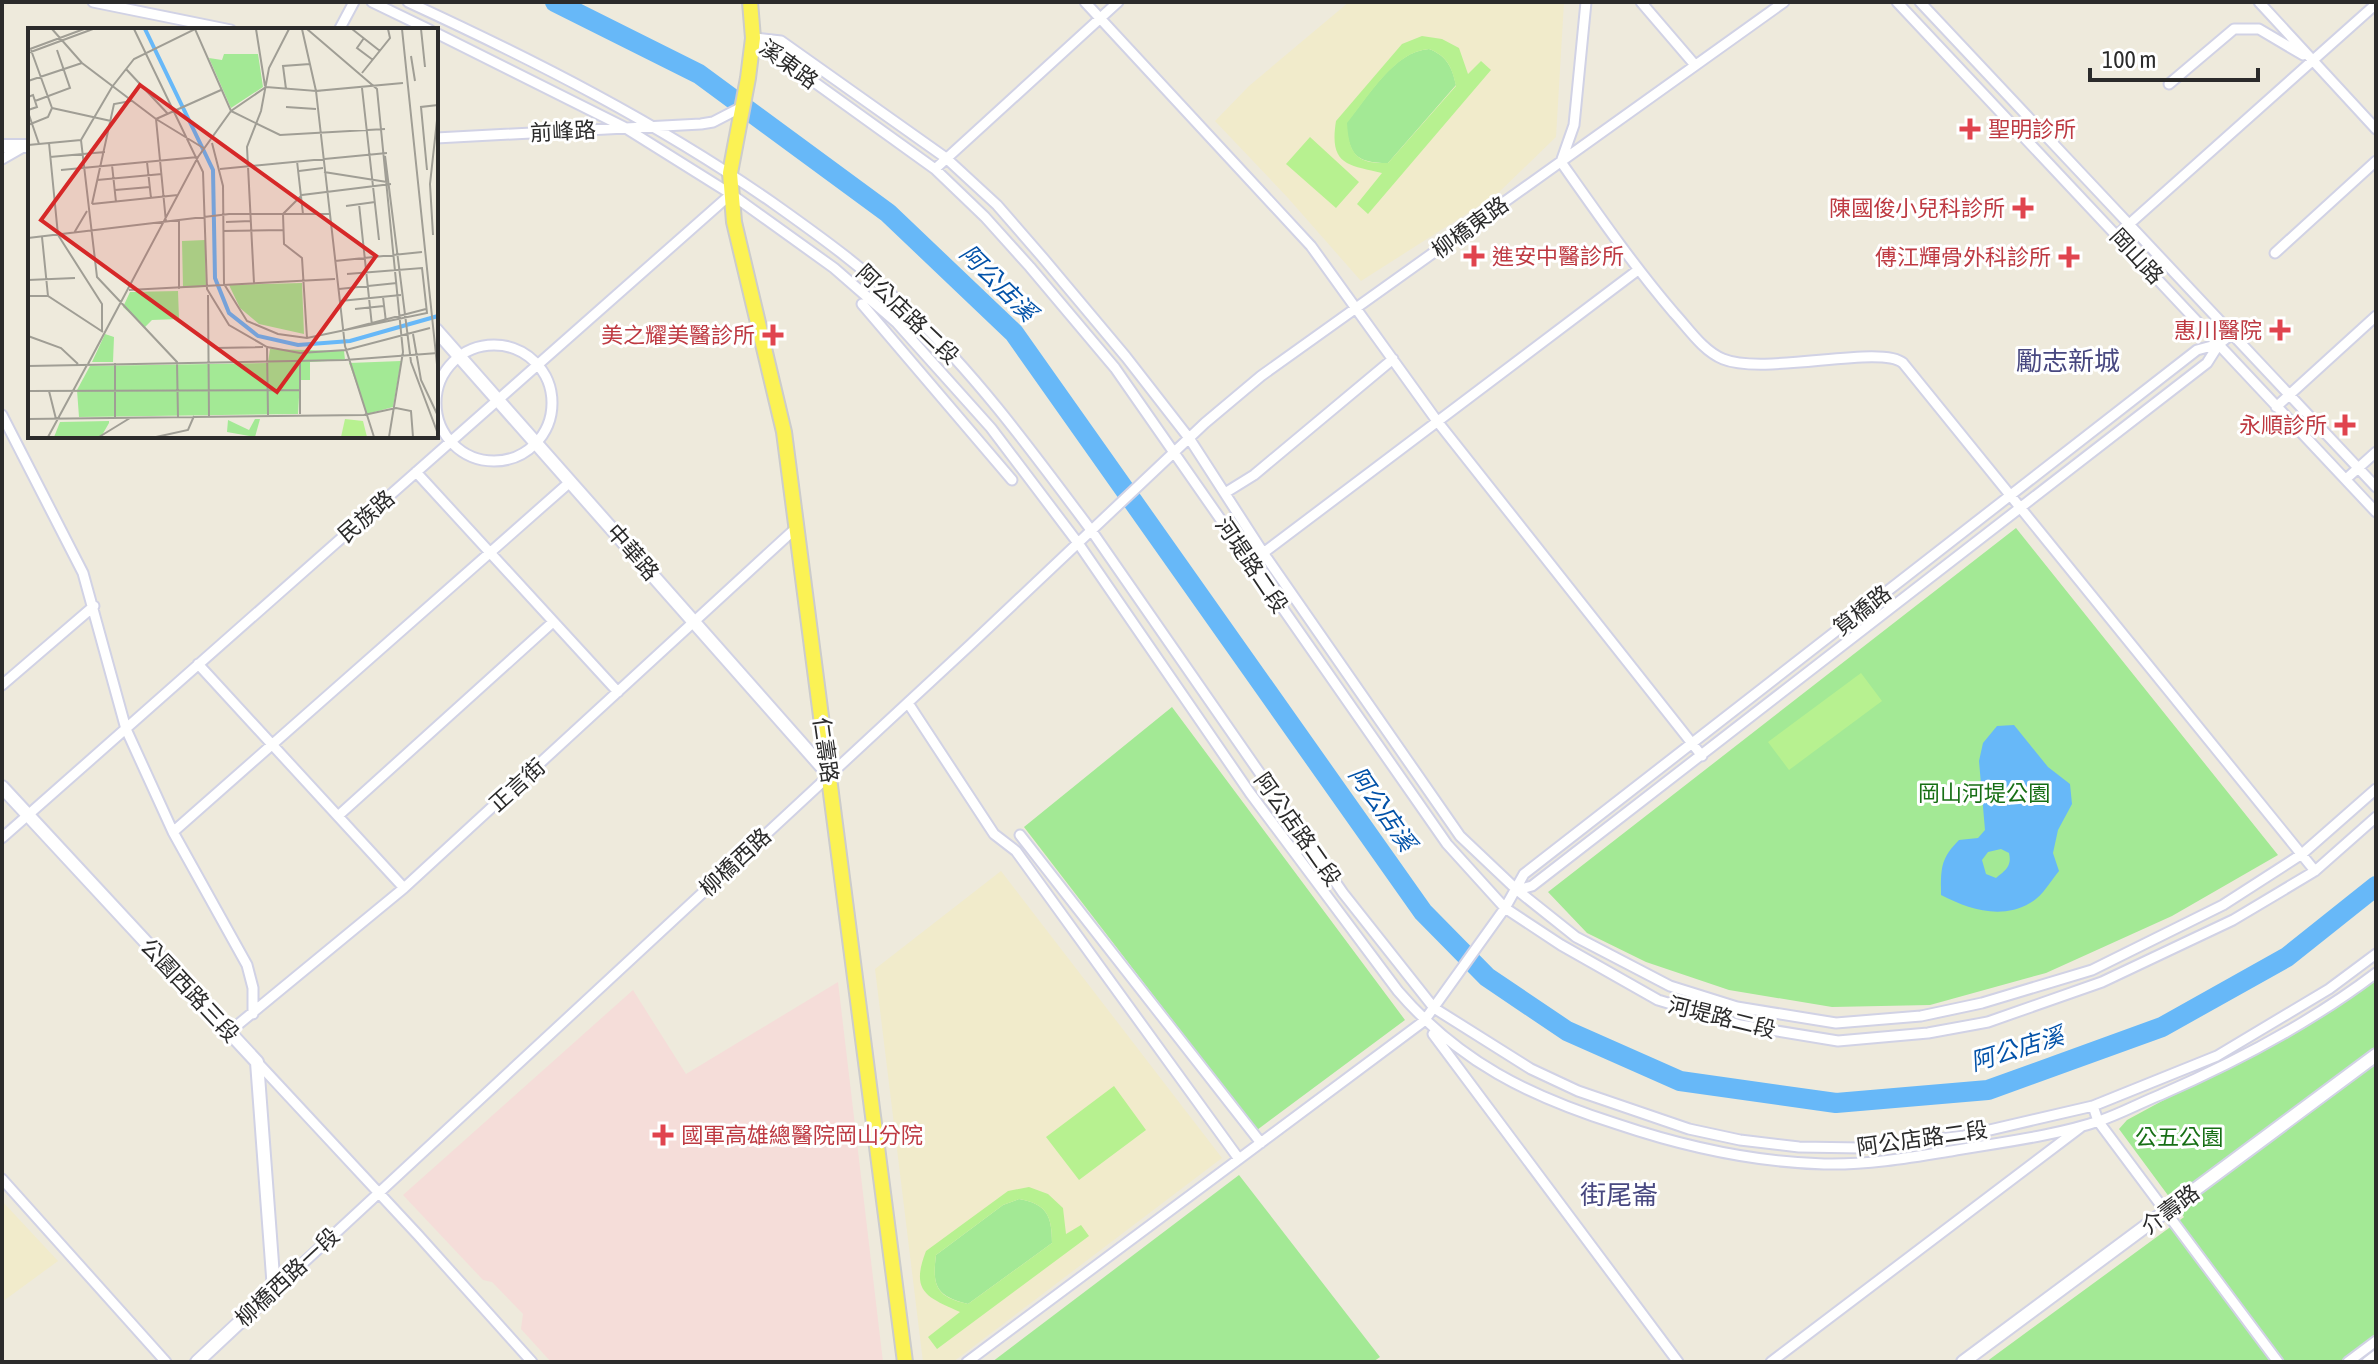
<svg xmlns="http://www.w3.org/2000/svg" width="2378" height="1364" font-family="'Asap Condensed','Noto Sans TC',sans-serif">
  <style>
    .education { fill: #f1ebcb }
    .medical { fill: #f5ddd9 }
    .green { fill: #a3e995 }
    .pitch { fill: #b7f190; fill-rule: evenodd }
    .water { fill: #67b8f8; fill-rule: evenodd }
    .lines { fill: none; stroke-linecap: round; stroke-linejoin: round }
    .river { stroke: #67b8f8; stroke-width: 20 }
    .street-casing { stroke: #d1d2e5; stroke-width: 13 }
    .secondary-casing { stroke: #d1d2e5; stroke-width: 16 }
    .primary-casing { stroke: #ccc; stroke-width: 18 }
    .street { stroke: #fff; stroke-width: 9 }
    .secondary { stroke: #fff; stroke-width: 12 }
    .primary { stroke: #fbf254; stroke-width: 14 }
    .health-dot { fill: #e0444e; stroke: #fff; stroke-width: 3 }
    .labels { text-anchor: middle; stroke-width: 6; stroke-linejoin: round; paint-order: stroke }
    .street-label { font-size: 22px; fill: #2b2b2b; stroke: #fff }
    .health-label { font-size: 22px; fill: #be3a42; stroke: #fff; text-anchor: end }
    .park-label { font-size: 22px; fill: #176f15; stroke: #fff }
    .water-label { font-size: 24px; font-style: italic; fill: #0352a8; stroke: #fff }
    .quarter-label { font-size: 26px; fill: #484880; stroke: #fff }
    .inset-river { fill: none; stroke: #67b8f8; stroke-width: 4 }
    .inset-road { fill: none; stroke: #a09e95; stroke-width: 2 }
    .view { fill: #d62828; fill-opacity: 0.15; stroke: #d62828; stroke-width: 4 }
    .inset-edge { fill: none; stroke: #2b2b2b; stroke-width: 4 }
  </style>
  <rect width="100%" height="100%" fill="#eeeadc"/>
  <!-- education -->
  <path class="education" d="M 1349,2 L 1564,2 L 1556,137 L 1496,195 L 1361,281 L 1288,198 L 1215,121 L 1249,86 Z
    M 1001,871 L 1222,1158 L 953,1362 L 923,1362 L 875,969 Z
    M 2,1201 L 58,1261 L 2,1302 Z"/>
  <!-- medical -->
  <path class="medical" d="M 838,982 L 883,1362 L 551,1362 L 521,1329 L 523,1314 L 492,1282 L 483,1280 L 403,1195 L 633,990 L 686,1074 Z"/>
  <!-- green -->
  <path class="green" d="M 1429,49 C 1447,56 1452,67 1456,85 L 1388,163 C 1355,163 1349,154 1346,123 C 1368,97 1394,51 1429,49 Z
    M 2016,528 L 2278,855 L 2172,916 L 2046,973 L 1930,1005 L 1832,1007 L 1729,990 L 1646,962 L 1587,933 L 1548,892 Z
    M 1172,707 L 1405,1020 L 1257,1130 L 1024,827 Z
    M 2376,973 L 2376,1362 L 1986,1362 L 2184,1217 L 2119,1129 L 2127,1120 L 2221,1069 Z
    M 1239,1175 L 1380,1357 L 1373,1362 L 992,1362 Z
    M 1019,1199 C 1047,1204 1052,1216 1052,1243 L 968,1304 C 936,1296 932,1286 936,1255 L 1003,1205 Z"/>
  <!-- pitch -->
  <path class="pitch" d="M 1422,36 L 1442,39 L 1459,48 L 1468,74 L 1481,61 L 1491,70 L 1368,214 L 1357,204 L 1382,173 C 1347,165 1329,165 1336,121 L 1402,44 ZM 1429,49 C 1447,56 1452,67 1456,86 L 1388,163 C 1356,164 1349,154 1347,123 C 1368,97 1395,51 1429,49 Z
    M 1310,137 L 1359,182 L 1336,208 L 1286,164 Z
    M 1861,673 L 1882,701 L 1789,770 L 1768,742 Z
    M 1114,1086 L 1146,1130 L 1079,1180 L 1046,1137 Z
    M 1029,1187 L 1048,1194 L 1063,1208 L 1066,1234 L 1081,1225 L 1089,1236 L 937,1349 L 928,1337 L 960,1312 C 927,1297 910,1292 926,1251 L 1008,1191 ZM 1019,1199 C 1047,1204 1052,1216 1052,1243 L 968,1304 C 936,1297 932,1286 936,1255 L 1003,1205 Z"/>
  <!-- water -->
  <path class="water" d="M 2014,725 L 2048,767 L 2070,784 L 2072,804 L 2058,830 L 2053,853 L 2059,871 C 2050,882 2042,897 2030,903 C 2001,920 1968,909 1941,895 C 1941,869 1940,859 1959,840 L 1978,838 L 1985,830 L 1979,761 L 1983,743 L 1997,726 ZM 2001,849 L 2009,853 C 2012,866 2006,870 1996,878 L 1986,874 L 1982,860 L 1988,852 Z"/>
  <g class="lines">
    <!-- river -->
    <path class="river" d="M 555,2 L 699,74 L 888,213 L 1014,333 L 1423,912 L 1487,977 L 1567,1031 L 1680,1081 L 1836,1103 L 1988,1090 L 2162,1027 L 2287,957 L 2376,886"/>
    <defs>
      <path id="street" d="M 93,2 L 231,30
        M 372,2 L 430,30
        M 408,2 C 534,60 658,123 773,203 C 821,237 868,271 910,312 C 979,378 1034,454 1091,530 L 1343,893 L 1434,1008 L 1531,1069 L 1578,1091 L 1689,1129 L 1740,1140 L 1799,1147 L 1862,1148 L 1964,1136 L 2093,1106 L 2217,1056 L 2329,989 L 2376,954
        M 1085,2 L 1311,246 L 1437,421 L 1702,756
        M 1586,2 L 1574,125 L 1561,162 C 1597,213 1633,265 1674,313 C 1688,328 1703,351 1723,359 C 1764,376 1881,344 1903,363 L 2315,871
        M 1641,2 L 1695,65
        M 1897,2 L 2376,512
        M 1920,2 L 2376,487
        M 2259,2 L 2376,129
        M 339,30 L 354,2
        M 436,33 L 624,127 L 731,194 L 834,268 L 896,322 L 991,428 L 1078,543 L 1250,793 L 1398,991 C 1459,1062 1529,1096 1617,1124 C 1685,1147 1752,1162 1824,1164 C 1867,1165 1908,1158 1951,1151 C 1996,1143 2055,1136 2099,1121 C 2120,1114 2140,1103 2160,1095 C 2236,1062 2310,1023 2376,973
        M 753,38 L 935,169 L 985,217 L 1030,267 L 1115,368 L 1447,844 L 1505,908 L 1561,945 L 1658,1000 L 1740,1025 L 1838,1041 L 1928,1033 L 1988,1022 L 2102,982 L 2233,920 L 2315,871 L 2376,817
        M 756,38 L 781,41 L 946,158 L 997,205 L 1043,258 L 1126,357 L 1189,438 L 1264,554 L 1460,836 L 1517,890 L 1576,937 L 1670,986 L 1737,1007 L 1836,1023 L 1921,1016 L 1982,1003 L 2092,970 L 2223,905 L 2302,854 L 2376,789
        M 2169,84 L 2234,29 L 2259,29 L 2303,55
        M 436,138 L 701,124 L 713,122 L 742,107
        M 2,159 L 23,147
        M 935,169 L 1118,2
        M 2117,235 L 2376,4
        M 2275,253 L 2376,161
        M 862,304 L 1012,480
        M436 403a58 58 0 1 1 116 0a58 58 0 1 1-116 0Z
        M 2276,407 L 2376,316
        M 2,415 L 83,573 L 126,729 L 173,832 L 247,965 L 253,988 L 253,1014
        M 416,472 L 618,692
        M 2346,479 L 2376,452
        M 1225,493 L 1254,475 L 1393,359
        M 1250,563 L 1638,270
        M 198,664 L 404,888
        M 2,685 L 94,606
        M 908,703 L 994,834 L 1016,851 L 1239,1159
        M 338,816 L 553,622
        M 173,832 L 570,482
        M 1020,835 L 1261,1143
        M 2,838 L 731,194
        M 1517,890 L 1532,886 L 2207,363 L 2219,344 L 2232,334
        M 229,1032 L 404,888 L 796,528
        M 1433,1034 L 1678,1362
        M 257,1062 L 418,1235 L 532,1362
        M 2093,1106 L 2098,1121 L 2278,1362
        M 2,1179 L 166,1362
        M 274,1290 L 969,646 L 1205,423 L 1261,376 L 1784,2
        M 967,1362 L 1424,1021 L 1505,908 L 1524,874 L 2197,350 L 2219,344
        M 1771,1362 L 2081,1127
        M 2348,1362 L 2376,1341
        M 2367,1362 L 2376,1355"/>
      <path id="secondary" d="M 2,146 L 30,146
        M 436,330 L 829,775
        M 2,787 L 257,1062 L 274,1290 L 197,1362
        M 1963,1362 L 2376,1055"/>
      <path id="primary" d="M 750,2 L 753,38 L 748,78 L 730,173 L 734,222 L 784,432 L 905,1362"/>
    </defs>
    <!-- street casing -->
    <use href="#street" class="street-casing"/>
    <!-- secondary casing -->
    <use href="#secondary" class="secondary-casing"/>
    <!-- primary casing -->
    <use href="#primary" class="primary-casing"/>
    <!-- street -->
    <use href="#street" class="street"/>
    <!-- secondary -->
    <use href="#secondary" class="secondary"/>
    <!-- primary -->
    <use href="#primary" class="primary"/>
  </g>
  <!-- markers -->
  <g class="health-dot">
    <path d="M1966 117h8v8h8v8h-8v8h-8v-8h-8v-8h8z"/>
    <path d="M2019 196h8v8h8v8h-8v8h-8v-8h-8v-8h8z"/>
    <path d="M1470 244h8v8h8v8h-8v8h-8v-8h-8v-8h8z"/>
    <path d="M2065 245h8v8h8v8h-8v8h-8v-8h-8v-8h8z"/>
    <path d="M2276 318h8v8h8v8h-8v8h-8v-8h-8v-8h8z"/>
    <path d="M769 323h8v8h8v8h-8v8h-8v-8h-8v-8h8z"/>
    <path d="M2341 413h8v8h8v8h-8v8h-8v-8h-8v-8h8z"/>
    <path d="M659 1123h8v8h8v8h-8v8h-8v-8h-8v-8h8z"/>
  </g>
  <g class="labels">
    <!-- street labels -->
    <g class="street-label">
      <text transform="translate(789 64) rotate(36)" y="8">溪東路</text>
      <text transform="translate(563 131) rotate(-3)" y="8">前峰路</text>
      <text transform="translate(1470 227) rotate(-36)" y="8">柳橋東路</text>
      <text transform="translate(2137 256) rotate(47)" y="8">岡山路</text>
      <text transform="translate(908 314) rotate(44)" y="8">阿公店路二段</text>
      <text transform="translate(366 516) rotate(-41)" y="8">民族路</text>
      <text transform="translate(633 552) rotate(49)" y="8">中華路</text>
      <text transform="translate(1252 565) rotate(56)" y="8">河堤路二段</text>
      <text transform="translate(1862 610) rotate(-38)" y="8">筧橋路</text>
      <text transform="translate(826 750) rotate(82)" y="8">仁壽路</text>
      <text transform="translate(517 785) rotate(-42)" y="8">正言街</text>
      <text transform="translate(1298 829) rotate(55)" y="8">阿公店路二段</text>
      <text transform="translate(735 862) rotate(-43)" y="8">柳橋西路</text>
      <text transform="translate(190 990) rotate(47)" y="8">公園西路三段</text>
      <text transform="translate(1722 1017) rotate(14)" y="8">河堤路二段</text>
      <text transform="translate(1922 1138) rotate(-8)" y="8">阿公店路二段</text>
      <text transform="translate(2170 1209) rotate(-37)" y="8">介壽路</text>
      <text transform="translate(287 1277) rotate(-43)" y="8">柳橋西路一段</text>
    </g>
    <!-- health labels -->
    <g class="health-label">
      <text x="1988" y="137" text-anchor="start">聖明診所</text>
      <text x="2005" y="216">陳國俊小兒科診所</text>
      <text x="1492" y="264" text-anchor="start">進安中醫診所</text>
      <text x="2051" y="265">傅江輝骨外科診所</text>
      <text x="2262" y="338">惠川醫院</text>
      <text x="755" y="343">美之耀美醫診所</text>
      <text x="2327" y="433">永順診所</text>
      <text x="681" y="1143" text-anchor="start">國軍高雄總醫院岡山分院</text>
    </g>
    <!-- park labels -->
    <g class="park-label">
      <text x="1984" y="801">岡山河堤公園</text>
      <text x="2179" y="1145">公五公園</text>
    </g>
    <!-- water labels -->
    <g class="water-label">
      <text transform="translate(998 283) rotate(45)" y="8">阿公店溪</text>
      <text transform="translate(1382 809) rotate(55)" y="8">阿公店溪</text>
      <text transform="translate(2017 1049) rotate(-17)" y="8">阿公店溪</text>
    </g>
    <!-- quarter labels -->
    <g class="quarter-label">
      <text x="2068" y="370">勵志新城</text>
      <text x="1619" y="1204">街尾崙</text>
    </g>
  </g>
  <!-- overview -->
  <g transform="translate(28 28)">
    <rect width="410" height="410" fill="#eeeadc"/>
    <path d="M 196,26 L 230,26 L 235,59 L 203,80 L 181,30 L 194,32 ZM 177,212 L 178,259 L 155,260 L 154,213 ZM 274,255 L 276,306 L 231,296 L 212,280 L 201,257 ZM 150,263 L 151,291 L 124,292 L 117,299 L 95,279 L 102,264 ZM 77,306 L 86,309 L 85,334 L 64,334 ZM 242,321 L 316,323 L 317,332 L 282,334 L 282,352 L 272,352 L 270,386 L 51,389 L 49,362 L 62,338 L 240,335 ZM 373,333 L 365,379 L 339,386 L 321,335 ZM 227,391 L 232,391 L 227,409 L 199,404 L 200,392 L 221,402 ZM 32,394 L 81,393 L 81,395 L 73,409 L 26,409 Z" fill="#a3e995"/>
    <path d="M 317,391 L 335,393 L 339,409 L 313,409 Z" fill="#b7f190"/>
    <path class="inset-river" d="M 117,1 L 185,142 L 187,250 L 201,285 L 230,308 L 270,317 L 322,313 L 410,288"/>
    <path class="inset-road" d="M 24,1 L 54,35 L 128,91 L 138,194M 106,1 L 175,144 L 179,261 L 201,297 L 239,319 L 272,325 L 318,322 L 402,300M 228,1 L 237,58M 279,1 L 349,61 L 375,324 L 361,409M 324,1 L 352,23M 374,1 L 410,346M 393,1 L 397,39M 336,10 L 329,20 L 345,32M 2,21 L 56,1M 3,22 L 24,80M 0,25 L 65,1M 383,28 L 387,53M 98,41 L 140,86M 334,45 L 362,10 L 360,1M 0,53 L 54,35M 334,60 L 351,212M 258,61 L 255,38 L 282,36M 0,69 L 5,67 L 9,79 L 0,82M 7,73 L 42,60 L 29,22M 258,79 L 288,81M 24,80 L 83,93M 0,84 L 11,116M 128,91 L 193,62M 128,91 L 177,121M 0,97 L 20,89 L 24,80M 21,115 L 30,207 L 74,276 L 74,303M 184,115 L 195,158 L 196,256 L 219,293 L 250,306 L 279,310 L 399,285 L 394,240 L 319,246M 0,117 L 53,112M 357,128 L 383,334 L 410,406M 22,129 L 77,124M 269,133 L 275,186M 119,134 L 123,170M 84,137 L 88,174M 192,141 L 359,125M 33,142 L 170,129M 399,142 L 393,79 L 410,77M 271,143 L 295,140M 296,144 L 359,154M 69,152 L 134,146M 87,162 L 122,159M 64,176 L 86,76 L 103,73M 64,176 L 150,167M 331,176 L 344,298M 318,178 L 347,174M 151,192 L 151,261M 198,194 L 223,193M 195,203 L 255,202M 46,205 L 59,183M 405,207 L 402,156 L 410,83M 14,209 L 20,268M 0,210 L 201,186 L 301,186M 307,233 L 394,224M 0,252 L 47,250M 226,255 L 219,119 L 233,83 L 241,40 L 261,1M 311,261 L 369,255M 101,262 L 307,251M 180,267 L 181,390M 0,268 L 20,268 L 75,304M 355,269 L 358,294M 312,273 L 373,267M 327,281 L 356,278M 313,303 L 398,281M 385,306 L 393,352 L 410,388M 0,308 L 33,320 L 50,336M 279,310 L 274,230 L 256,216 L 255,186 L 274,167 L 363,156M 187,320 L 235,319M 239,320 L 240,387M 272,333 L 272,386M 60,336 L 170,129 L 203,83 L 238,59 L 288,63 L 274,1M 0,338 L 317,332 L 410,325M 0,363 L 272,362M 21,363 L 28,391M 336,387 L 368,380 L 383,383 L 385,409M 87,390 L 87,335M 150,390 L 149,334 L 69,249 L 53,112 L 84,59 L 106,31 L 167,1 L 203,83 L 252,107 L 357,101M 0,391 L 336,387M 20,409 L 59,337M 71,409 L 102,390M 128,409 L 160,402 L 166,388M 346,409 L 317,318 L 288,63 L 375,55"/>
    <path class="view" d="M 112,57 L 348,228 L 249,364 L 13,192 Z"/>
    <rect width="410" height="410" class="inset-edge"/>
  </g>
  <!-- border -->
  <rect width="2378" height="1364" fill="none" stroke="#2b2b2b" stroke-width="8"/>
  <!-- scale -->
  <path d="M2090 68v12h168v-12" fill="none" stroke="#2b2b2b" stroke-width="4"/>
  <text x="2102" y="68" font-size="24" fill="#2b2b2b" stroke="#ffffff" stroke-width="6" paint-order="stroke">100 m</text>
</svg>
